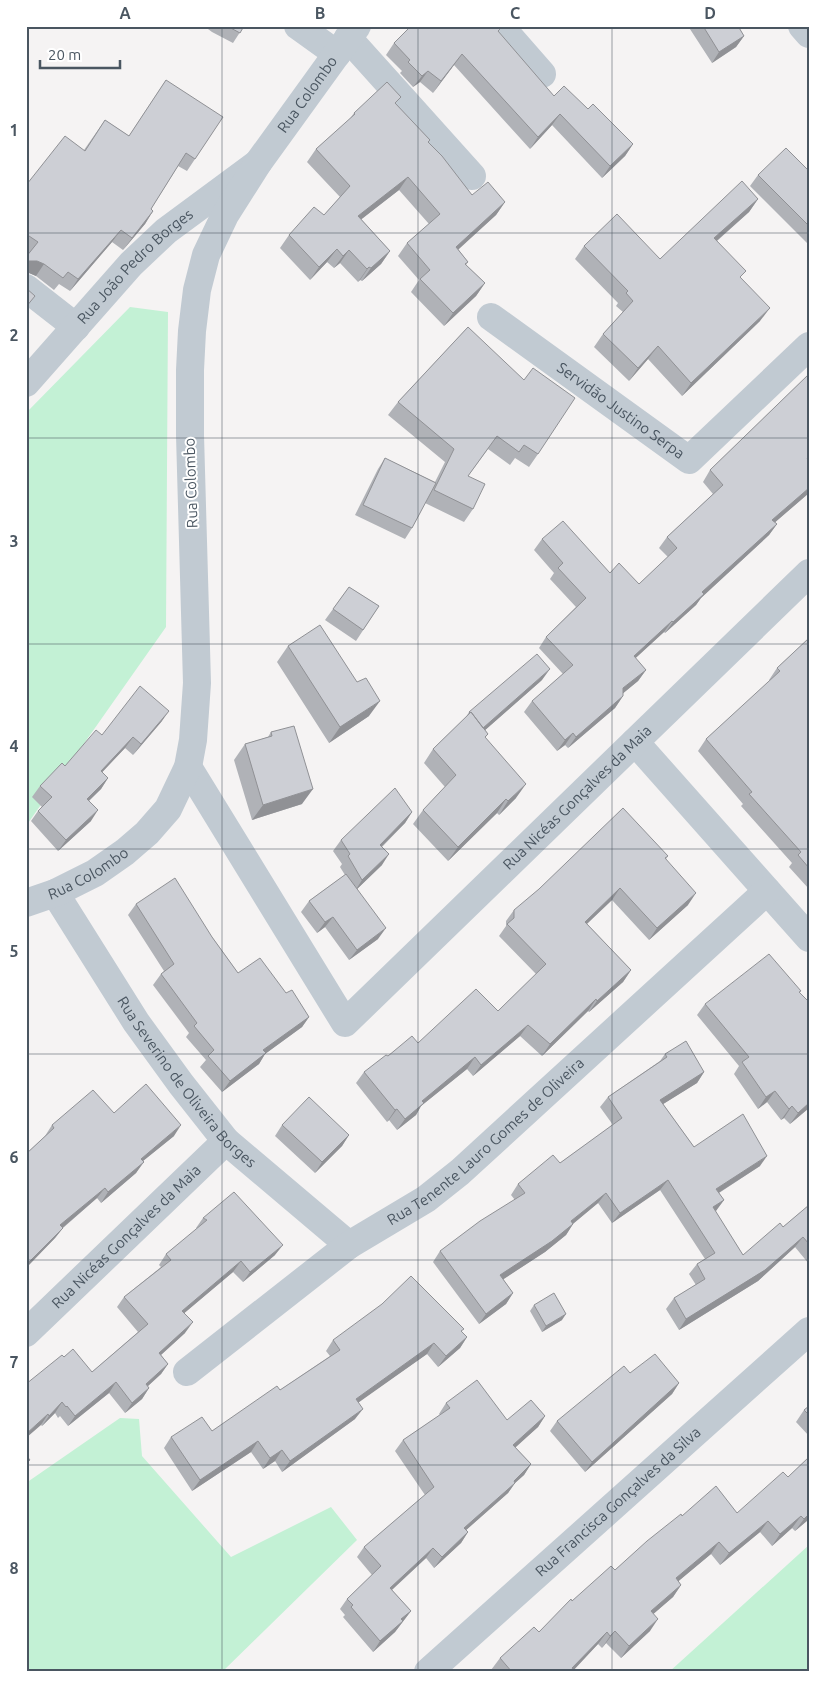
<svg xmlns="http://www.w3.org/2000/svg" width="835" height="1698" font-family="Ubuntu,sans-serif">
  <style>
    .green { fill: #c3f1d5 }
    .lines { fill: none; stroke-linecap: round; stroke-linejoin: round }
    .minor { stroke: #c1cad2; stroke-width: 28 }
    .tertiary { stroke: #c1cad2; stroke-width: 28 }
    .wall { fill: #b0b2b7 }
    .shaded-wall { fill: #909195 }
    .building { fill: #cdcfd5; stroke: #909195 }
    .grid { fill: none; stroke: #4a5661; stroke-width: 1; stroke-opacity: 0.55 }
    .labels { text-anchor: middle; stroke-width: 4; stroke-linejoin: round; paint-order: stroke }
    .street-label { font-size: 15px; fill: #4a5661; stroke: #fff }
    .neatline { fill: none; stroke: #4a5661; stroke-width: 2 }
    .grid-label { font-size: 16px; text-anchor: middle; font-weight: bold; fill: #4a5661 }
  </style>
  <rect width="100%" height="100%" fill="#f5f3f3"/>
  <!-- green -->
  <path class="green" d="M 130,307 L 168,312 L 166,627 L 26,826 L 26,413 Z
    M 120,1418 L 139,1419 L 142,1456 L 231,1557 L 331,1507 L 357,1540 L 222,1672 L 26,1672 L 26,1483 Z
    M 809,1545 L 809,1672 L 669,1672 Z"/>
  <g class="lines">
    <!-- minor -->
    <g class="minor">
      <path d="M 298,26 L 337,54"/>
      <path d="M 500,26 L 542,74"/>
      <path d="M 802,26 L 809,34"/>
      <path d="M 348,38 L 472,176"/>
      <path d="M 26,288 L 76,327"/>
      <path id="s1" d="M 491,317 L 689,460 L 809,346"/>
      <path id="s2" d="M 26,383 L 131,264 L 166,231 L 258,163"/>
      <path d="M 635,742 L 809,938"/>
      <path id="s3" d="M 188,767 L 345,1023 L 809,573"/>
      <path id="s4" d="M 55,893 L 136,1022 L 181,1084 L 226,1141 L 349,1245"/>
      <path id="s5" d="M 26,1333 L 226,1141"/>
      <path id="s6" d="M 187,1372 L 349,1245 L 426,1199 L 460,1172 L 767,891"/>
      <path id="s7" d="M 428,1672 L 809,1331"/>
    </g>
    <!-- tertiary -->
    <path class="tertiary" id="s8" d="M 26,903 L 55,893 L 95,873 L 125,852 L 147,833 L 168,809 L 188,767 L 193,740 L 197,683 L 190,435 L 190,370 L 192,331 L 197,290 L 206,255 L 225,215 L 258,163 L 357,26"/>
  </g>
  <!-- wall -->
  <path class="wall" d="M 204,26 L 244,26 L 233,43 L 212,32 Z
    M 688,26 L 738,26 L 744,36 L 736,47 L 712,63 Z
    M 500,29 L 498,32 L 554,96 L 588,109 L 633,144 L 625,156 L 602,178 L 552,125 L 530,149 L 454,65 L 433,93 L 420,82 L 413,87 L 400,73 L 402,71 L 386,55 L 394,43 Z
    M 166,80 L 195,159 L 187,171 L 178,166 L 151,209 L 153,211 L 145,224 L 123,250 L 112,242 L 70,291 L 59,284 L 54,290 L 36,276 L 29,273 L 26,273 L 26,257 L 28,254 L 26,252 L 26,183 L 27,184 L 84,150 L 105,120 L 129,136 Z
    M 396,104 L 430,140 L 428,142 L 472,195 L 505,202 L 496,215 L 458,249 L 468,262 L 466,265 L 485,283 L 476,296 L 444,326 L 411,292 L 419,280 L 398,256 L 407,243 L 429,224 L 399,190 L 361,219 L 390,251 L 381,264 L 362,281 L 360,280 L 358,282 L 340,263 L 334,268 L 327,262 L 310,280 L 280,248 L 289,235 L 324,215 L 340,197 L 307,162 L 316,149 L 349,120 L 354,113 Z
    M 809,171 L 809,245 L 750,186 L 758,175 Z
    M 758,199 L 749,212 L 717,241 L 741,278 L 760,321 L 682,396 L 648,359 L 629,381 L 594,347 L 603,334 L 623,312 L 616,306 L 618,303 L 575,259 L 584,246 L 660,259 Z
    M 468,327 L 538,454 L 529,467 L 515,458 L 510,465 L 488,449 L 468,476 L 473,509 L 464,522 L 425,503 L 412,528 L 405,539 L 355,515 L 378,469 L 385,458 L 435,482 L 445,462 L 388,415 L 398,402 Z
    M 809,374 L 809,493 L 775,522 L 777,524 L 769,535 L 701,598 L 696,605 L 665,633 L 664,632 L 635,658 L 646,670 L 638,681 L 623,693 L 623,696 L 615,708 L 568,748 L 565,745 L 557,751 L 524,712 L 532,701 L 563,674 L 539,648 L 546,637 L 576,607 L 550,579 L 554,573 L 534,550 L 542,539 L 610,573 L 639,584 L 668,557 L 659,548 L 667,537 L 713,494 L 703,482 L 710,470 Z
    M 349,587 L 379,606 L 356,641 L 325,620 Z
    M 809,637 L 809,889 L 789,867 L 792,863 L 741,806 L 743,804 L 698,751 L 706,739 L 770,681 L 769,680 L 777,668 L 807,640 Z
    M 288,646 L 369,716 L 329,743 L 277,662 Z
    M 542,680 L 485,730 L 488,734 L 485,738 L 516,798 L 499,815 L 497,813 L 448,861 L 413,824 L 423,810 L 445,787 L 424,763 L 433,749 L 466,717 L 469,712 Z
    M 162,721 L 133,755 L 125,748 L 102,772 L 108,778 L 101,789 L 89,801 L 91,821 L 58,851 L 31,821 L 38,811 L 42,807 L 32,797 L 40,786 L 65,766 L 102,735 Z
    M 271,732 L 302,804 L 252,820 L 234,760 L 245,744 L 268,737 Z
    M 412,812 L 405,823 L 382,847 L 382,865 L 357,889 L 378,939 L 349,960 L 325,927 L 317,933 L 301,912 L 309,901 L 345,875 L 340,867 L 342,864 L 333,851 L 341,840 Z
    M 668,856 L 666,859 L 688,905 L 649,940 L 612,900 L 587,924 L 631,970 L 623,982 L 589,1012 L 588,1011 L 542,1056 L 520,1036 L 473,1076 L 467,1069 L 421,1106 L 416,1115 L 397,1130 L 389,1120 L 387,1122 L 356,1083 L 364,1072 L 388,1056 L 418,1043 L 498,1011 L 536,974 L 499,936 L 506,926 L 506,921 L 514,910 Z
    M 136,904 L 212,937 L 238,973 L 286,993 L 309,1017 L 302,1027 L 265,1054 L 259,1064 L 222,1092 L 200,1067 L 206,1060 L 186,1037 L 189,1033 L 153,985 L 161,974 L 164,971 L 128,915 Z
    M 800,992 L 809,1108 L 790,1124 L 784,1118 L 781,1120 L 767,1102 L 758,1109 L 734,1074 L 739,1066 L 697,1015 L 705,1004 Z
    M 665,1054 L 704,1072 L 697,1083 L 663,1104 L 694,1147 L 760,1166 L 719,1193 L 724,1200 L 715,1211 L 743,1255 L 783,1227 L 809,1205 L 809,1264 L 795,1247 L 758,1281 L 679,1330 L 666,1309 L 674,1298 L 696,1285 L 689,1274 L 697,1264 L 705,1259 L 660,1190 L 612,1223 L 598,1203 L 573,1224 L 566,1235 L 545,1252 L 503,1279 L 513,1293 L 506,1304 L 479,1324 L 433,1262 L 440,1251 L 515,1200 L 511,1195 L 518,1184 L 560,1163 L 613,1125 L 600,1107 L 608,1097 L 660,1061 Z
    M 114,1113 L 174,1136 L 143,1161 L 136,1173 L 101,1203 L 97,1198 L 63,1228 L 55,1238 L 26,1268 L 26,1154 L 45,1136 L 52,1125 Z
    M 282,1125 L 349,1135 L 342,1146 L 315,1173 L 275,1136 Z
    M 203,1218 L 275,1255 L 243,1282 L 233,1272 L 184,1313 L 185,1333 L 161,1355 L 168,1364 L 161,1374 L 147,1387 L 149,1388 L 142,1399 L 125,1413 L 109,1393 L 68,1426 L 60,1416 L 58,1418 L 55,1413 L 42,1426 L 41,1425 L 64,1357 L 92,1372 L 138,1332 L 117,1307 L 124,1297 L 161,1267 L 159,1265 L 166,1254 L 197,1229 L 196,1228 Z
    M 534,1305 L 562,1320 L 542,1332 L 530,1311 Z
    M 462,1332 L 467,1337 L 460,1348 L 438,1367 L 427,1354 L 358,1402 L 355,1419 L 282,1472 L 275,1461 L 263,1469 L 251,1452 L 192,1491 L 164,1448 L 171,1437 L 212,1431 L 280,1390 L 330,1356 L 326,1351 L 333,1340 Z
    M 630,1373 L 679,1383 L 672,1394 L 585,1472 L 550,1431 L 557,1421 Z
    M 446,1403 L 507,1420 L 545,1416 L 538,1427 L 515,1447 L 531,1464 L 524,1475 L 515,1483 L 508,1493 L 466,1530 L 468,1532 L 461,1543 L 434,1568 L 426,1558 L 392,1590 L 411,1611 L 395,1632 L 373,1652 L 343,1617 L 345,1615 L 340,1609 L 347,1599 L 372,1575 L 357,1557 L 364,1547 L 425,1495 L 395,1451 L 403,1440 L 440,1415 L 439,1414 Z
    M 809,1406 L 809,1436 L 796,1422 L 804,1410 Z
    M 809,1457 L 809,1521 L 808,1520 L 795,1531 L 792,1528 L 772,1546 L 760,1532 L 720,1565 L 711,1554 L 678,1581 L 681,1585 L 673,1597 L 653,1614 L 650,1631 L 621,1658 L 606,1643 L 602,1648 L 598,1644 L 573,1670 L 575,1672 L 493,1672 L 491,1670 L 500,1658 L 539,1632 L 572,1601 L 615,1570 L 682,1516 L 737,1513 L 788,1477 Z"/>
  <!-- shaded-wall -->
  <path class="shaded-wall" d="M 744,36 L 736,47 L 712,63 L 719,52 Z
    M 462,54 L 454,65 L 433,93 L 441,81 Z
    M 428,71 L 420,82 L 413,87 L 422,76 Z
    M 560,114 L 552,125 L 530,149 L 538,137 Z
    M 633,144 L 625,156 L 602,178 L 610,166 Z
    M 408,177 L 399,190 L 349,229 L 358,216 Z
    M 758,199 L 749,212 L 705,251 L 714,238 Z
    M 505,202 L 496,215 L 447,260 L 456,247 Z
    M 153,211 L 145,224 L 123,250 L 132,238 Z
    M 121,230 L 112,242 L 70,291 L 78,279 Z
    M 337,249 L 327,262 L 310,280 L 319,267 Z
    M 349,250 L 340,263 L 334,268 L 343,256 Z
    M 390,251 L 381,264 L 362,281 L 371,268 Z
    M 29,261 L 37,261 L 44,264 L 36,276 L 29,273 L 26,273 L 26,263 Z
    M 369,267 L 360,280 L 358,282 L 367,269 Z
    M 485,283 L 476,296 L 444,326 L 453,313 Z
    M 770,308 L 760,321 L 682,396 L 691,383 Z
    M 658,346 L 648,359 L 629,381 L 638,368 Z
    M 809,488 L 809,493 L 765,531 L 772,520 Z
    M 777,524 L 769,535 L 701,598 L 696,605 L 665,633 L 673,622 L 702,592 Z
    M 672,621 L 664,632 L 626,667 L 634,656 Z
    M 550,669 L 542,680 L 475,739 L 483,728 Z
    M 646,670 L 638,681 L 615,700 L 623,688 Z
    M 623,696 L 615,708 L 568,748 L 576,737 Z
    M 380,701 L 369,716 L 329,743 L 340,727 Z
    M 169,711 L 162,721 L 133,755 L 141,744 Z
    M 573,733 L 565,745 L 557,751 L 565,740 Z
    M 133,737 L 125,748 L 93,782 L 101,771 Z
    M 108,778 L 101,789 L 79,810 L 87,799 Z
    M 526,784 L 516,798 L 499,815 L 508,801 Z
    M 313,789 L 302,804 L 252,820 L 263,805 Z
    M 506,799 L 497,813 L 448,861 L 458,847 Z
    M 98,810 L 91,821 L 58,851 L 66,840 Z
    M 412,812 L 405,823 L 372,856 L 380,845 Z
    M 389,854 L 382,865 L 355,891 L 362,880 Z
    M 620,888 L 612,900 L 577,933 L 585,922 Z
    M 696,893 L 688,905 L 649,940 L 657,928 Z
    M 333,917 L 325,927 L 317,933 L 325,922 Z
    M 386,928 L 378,939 L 349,960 L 357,950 Z
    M 631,970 L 623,982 L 589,1012 L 597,1001 Z
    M 596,999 L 588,1011 L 542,1056 L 550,1044 Z
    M 309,1017 L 302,1027 L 265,1054 L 259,1064 L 222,1092 L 230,1081 L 263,1050 Z
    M 528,1025 L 520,1036 L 473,1076 L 481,1065 Z
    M 475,1057 L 467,1069 L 421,1106 L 416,1115 L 397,1130 L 405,1119 L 422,1101 Z
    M 704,1072 L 697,1083 L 652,1111 L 660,1100 Z
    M 775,1091 L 767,1102 L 758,1109 L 766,1097 Z
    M 809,1103 L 809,1108 L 790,1124 L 798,1113 Z
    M 792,1106 L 784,1118 L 781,1120 L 789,1109 Z
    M 397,1109 L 389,1120 L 387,1122 L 395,1110 Z
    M 181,1125 L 174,1136 L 133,1169 L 141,1159 Z
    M 349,1135 L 342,1146 L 315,1173 L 322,1162 Z
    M 767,1156 L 760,1166 L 709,1199 L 716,1189 Z
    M 144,1162 L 136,1173 L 101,1203 L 108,1192 Z
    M 668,1180 L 660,1190 L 612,1223 L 620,1213 Z
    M 105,1188 L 97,1198 L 53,1236 L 60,1225 Z
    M 606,1193 L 598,1203 L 563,1232 L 571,1221 Z
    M 724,1200 L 716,1211 L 705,1218 L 713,1207 Z
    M 573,1224 L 566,1235 L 545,1252 L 493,1286 L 500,1275 Z
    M 63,1228 L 55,1238 L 26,1268 L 26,1265 Z
    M 803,1237 L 795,1247 L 758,1281 L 679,1330 L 686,1319 Z
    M 283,1245 L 275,1255 L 243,1282 L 250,1272 Z
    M 241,1261 L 233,1272 L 175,1321 L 182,1311 Z
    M 513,1293 L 506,1304 L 479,1324 L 486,1314 Z
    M 566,1314 L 562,1320 L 542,1332 L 546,1326 Z
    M 193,1322 L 185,1333 L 152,1363 L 159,1353 Z
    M 467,1337 L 460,1348 L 438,1367 L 446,1356 Z
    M 434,1343 L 427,1354 L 348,1410 L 356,1399 Z
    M 168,1364 L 161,1374 L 138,1395 L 146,1384 Z
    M 116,1382 L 109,1393 L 68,1426 L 75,1416 Z
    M 679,1383 L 672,1394 L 585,1472 L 592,1462 Z
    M 149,1388 L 142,1399 L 125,1413 L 132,1403 Z
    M 62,1402 L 55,1413 L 42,1426 L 49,1416 Z
    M 363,1409 L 355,1419 L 282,1472 L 290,1461 Z
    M 48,1414 L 41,1425 L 26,1438 L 26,1434 Z
    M 545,1416 L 538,1427 L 506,1456 L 513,1445 Z
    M 258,1441 L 251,1452 L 192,1491 L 200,1480 Z
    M 282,1450 L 275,1461 L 263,1469 L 270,1458 Z
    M 531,1464 L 524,1475 L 515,1483 L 508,1493 L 456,1539 L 464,1528 Z
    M 809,1514 L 809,1518 L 808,1520 L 795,1531 L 804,1519 Z
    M 801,1516 L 792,1528 L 772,1546 L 780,1534 Z
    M 768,1521 L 760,1532 L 720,1565 L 729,1553 Z
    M 468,1532 L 461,1543 L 434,1568 L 442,1557 Z
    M 719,1542 L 711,1554 L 668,1590 L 676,1578 Z
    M 433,1548 L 426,1558 L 383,1598 L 390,1588 Z
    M 681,1585 L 673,1597 L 643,1623 L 651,1611 Z
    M 411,1611 L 395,1632 L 373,1652 L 380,1641 L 401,1619 Z
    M 658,1619 L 650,1631 L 621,1658 L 629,1646 Z
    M 615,1631 L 606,1643 L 602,1648 L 610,1636 Z
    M 607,1632 L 598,1644 L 572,1672 L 572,1668 Z"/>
  <!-- building -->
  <path class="building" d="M 227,26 L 244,26 L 240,33 Z
    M 411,26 L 498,26 L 500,29 L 498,31 L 554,96 L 564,86 L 588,109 L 593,104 L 633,144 L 610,166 L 560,114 L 538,137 L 462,54 L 441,81 L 428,71 L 422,76 L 408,62 L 410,60 L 394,43 Z
    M 703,26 L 738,26 L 744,36 L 719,52 Z
    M 166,80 L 223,117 L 195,159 L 186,153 L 151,209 L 153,211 L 132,238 L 121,230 L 78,279 L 68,272 L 63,278 L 44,264 L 37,261 L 29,261 L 26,263 L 26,257 L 38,242 L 26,234 L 26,183 L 27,184 L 65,136 L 85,151 L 105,120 L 129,136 Z
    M 387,82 L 401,97 L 395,103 L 430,140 L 428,142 L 442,156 L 472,195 L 488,182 L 505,202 L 456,247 L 468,262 L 465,264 L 485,283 L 453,313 L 420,279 L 430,270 L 407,243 L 440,214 L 408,177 L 358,216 L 390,251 L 371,268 L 369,267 L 367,269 L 349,250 L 343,256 L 337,249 L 319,267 L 289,235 L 314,207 L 324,215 L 350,186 L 316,149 L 355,114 L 354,113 Z
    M 786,148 L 809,171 L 809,226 L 758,175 Z
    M 742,181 L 758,199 L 714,238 L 746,271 L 740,277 L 770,308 L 691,383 L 658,346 L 638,368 L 603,334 L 633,301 L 626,293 L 628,291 L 584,246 L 617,214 L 660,259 Z
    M 26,288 L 35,296 L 26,307 Z
    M 468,327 L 524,380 L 533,368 L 575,398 L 538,454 L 524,445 L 519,452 L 497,436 L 468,476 L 485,484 L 473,509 L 434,490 L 454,449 L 398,402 Z
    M 809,374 L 809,457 L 807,458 L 809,461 L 809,488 L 772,520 L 777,524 L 702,592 L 704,594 L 673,622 L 672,621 L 634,656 L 646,670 L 623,688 L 623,696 L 576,737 L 573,733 L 565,740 L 532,701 L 573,665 L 546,637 L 586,598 L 558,568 L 563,563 L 542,539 L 563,521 L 610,573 L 619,563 L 639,584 L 677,548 L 667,537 L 723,485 L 710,470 Z
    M 385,458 L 436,483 L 412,528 L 363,505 Z
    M 349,587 L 379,606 L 363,630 L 333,609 Z
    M 320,625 L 357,682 L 366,678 L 380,701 L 340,727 L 288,646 Z
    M 809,638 L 809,868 L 798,855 L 801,852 L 749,794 L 752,792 L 706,739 L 780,671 L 777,668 Z
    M 537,654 L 550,669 L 483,728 L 471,712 L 470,713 L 469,712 Z
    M 140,686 L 169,711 L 141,744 L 133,737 L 101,771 L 108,778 L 87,799 L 98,810 L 66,840 L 38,811 L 52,797 L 40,786 L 62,763 L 65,766 L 96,730 L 102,735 Z
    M 471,712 L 488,734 L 485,737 L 526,784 L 508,801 L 506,799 L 458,847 L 423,810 L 456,775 L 433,749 Z
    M 294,726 L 313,789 L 263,805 L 245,744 L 272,736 L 271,732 Z
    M 395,788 L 412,812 L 380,845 L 389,854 L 362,880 L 348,856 L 350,854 L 341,840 Z
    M 623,808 L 668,856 L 665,858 L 696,893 L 657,928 L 620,888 L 585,922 L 631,970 L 597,1001 L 596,999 L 550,1044 L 528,1025 L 481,1065 L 475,1057 L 422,1101 L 424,1103 L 405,1119 L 397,1109 L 395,1110 L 364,1072 L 386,1055 L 388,1056 L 412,1036 L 418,1043 L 476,989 L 498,1011 L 546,964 L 507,924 L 514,918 L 514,910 L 539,889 Z
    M 346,874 L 386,928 L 357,950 L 333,917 L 325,922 L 309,901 Z
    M 175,878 L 212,937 L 238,973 L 260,958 L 286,993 L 292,990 L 309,1017 L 263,1050 L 266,1053 L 230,1081 L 208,1056 L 214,1050 L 194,1026 L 197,1023 L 161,974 L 174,964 L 136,904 Z
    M 769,954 L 801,991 L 799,992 L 809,1002 L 809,1103 L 798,1113 L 792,1106 L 789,1109 L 775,1091 L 766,1097 L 742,1062 L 749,1057 L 705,1004 Z
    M 686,1041 L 704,1072 L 660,1100 L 694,1147 L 743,1114 L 767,1156 L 716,1189 L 724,1200 L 713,1207 L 743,1255 L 780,1223 L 783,1227 L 809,1205 L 809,1244 L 803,1237 L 765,1270 L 686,1319 L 674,1298 L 705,1279 L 697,1264 L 715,1253 L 668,1180 L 620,1213 L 606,1193 L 571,1221 L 573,1224 L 552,1241 L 500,1275 L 513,1293 L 486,1314 L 440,1251 L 480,1221 L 525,1193 L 518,1184 L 553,1155 L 560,1163 L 622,1118 L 608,1097 L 667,1057 L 665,1054 Z
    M 146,1084 L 181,1125 L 141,1159 L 144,1162 L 108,1192 L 105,1188 L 60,1225 L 63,1228 L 26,1265 L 26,1154 L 54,1128 L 52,1125 L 93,1090 L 114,1113 Z
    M 309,1097 L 349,1135 L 322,1162 L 282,1125 Z
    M 234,1192 L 283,1245 L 250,1272 L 241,1261 L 182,1311 L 193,1322 L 159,1353 L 168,1364 L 146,1384 L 149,1388 L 132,1403 L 116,1382 L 75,1416 L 67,1406 L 66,1407 L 62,1402 L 49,1416 L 48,1414 L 26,1434 L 26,1384 L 62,1355 L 64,1357 L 73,1349 L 92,1372 L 148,1324 L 124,1297 L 171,1260 L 166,1254 L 207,1220 L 203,1218 Z
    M 411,1276 L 464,1329 L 461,1331 L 467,1337 L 446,1356 L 434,1343 L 356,1399 L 363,1409 L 290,1461 L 282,1450 L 270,1458 L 258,1441 L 200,1480 L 171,1437 L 202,1417 L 212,1431 L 277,1386 L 280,1390 L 340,1350 L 333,1340 L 382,1304 Z
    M 554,1293 L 566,1314 L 546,1326 L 534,1305 Z
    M 655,1354 L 679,1383 L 592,1462 L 557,1421 L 624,1366 L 630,1373 Z
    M 477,1380 L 507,1420 L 531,1400 L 545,1416 L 513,1445 L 531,1464 L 514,1481 L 515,1483 L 464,1528 L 468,1532 L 442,1557 L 433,1548 L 390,1588 L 411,1611 L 401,1619 L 403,1621 L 380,1641 L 351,1607 L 353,1605 L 347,1599 L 381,1566 L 364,1547 L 434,1487 L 403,1440 L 450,1408 L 446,1403 Z
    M 809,1406 L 809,1415 L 804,1410 Z
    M 26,1455 L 30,1460 L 26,1463 Z
    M 809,1457 L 809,1514 L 804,1519 L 801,1516 L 780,1534 L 768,1521 L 729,1553 L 719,1542 L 676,1578 L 681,1585 L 651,1611 L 658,1619 L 629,1646 L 615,1631 L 610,1636 L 607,1632 L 572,1668 L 575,1672 L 512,1672 L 500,1658 L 534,1627 L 539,1632 L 571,1599 L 572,1601 L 611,1566 L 615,1570 L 647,1541 L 681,1514 L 682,1516 L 716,1486 L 737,1513 L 783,1472 L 788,1477 Z"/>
  <!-- grid -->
  <path class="grid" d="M 222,26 L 222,1672M 418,26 L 418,1672M 612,26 L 612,1672M 26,233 L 809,233M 26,438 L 809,438M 26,644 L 809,644M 26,849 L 809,849M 26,1054 L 809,1054M 26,1260 L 809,1260M 26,1465 L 809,1465"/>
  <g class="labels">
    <!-- street labels -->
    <g class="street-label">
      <text dy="5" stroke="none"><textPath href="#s8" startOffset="924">Rua Colombo</textPath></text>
      <text dy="5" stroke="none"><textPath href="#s2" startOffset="160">Rua João Pedro Borges</textPath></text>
      <text dy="5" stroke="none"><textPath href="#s1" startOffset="160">Servidão Justino Serpa</textPath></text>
      <text transform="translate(191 483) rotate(-92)" y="5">Rua Colombo</text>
      <text dy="5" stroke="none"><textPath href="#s3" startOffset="624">Rua Nicéas Gonçalves da Maia</textPath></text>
      <text dy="5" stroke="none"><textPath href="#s8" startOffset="69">Rua Colombo</textPath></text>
      <text dy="5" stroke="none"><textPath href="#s4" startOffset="231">Rua Severino de Oliveira Borges</textPath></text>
      <text dy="5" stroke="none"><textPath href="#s6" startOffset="378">Rua Tenente Lauro Gomes de Oliveira</textPath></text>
      <text dy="5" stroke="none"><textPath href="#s5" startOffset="139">Rua Nicéas Gonçalves da Maia</textPath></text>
      <text dy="5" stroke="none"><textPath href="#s7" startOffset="255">Rua Francisca Gonçalves da Silva</textPath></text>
    </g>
  </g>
  <!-- border -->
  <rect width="835" height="1698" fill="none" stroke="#ffffff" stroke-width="55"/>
  <!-- scale -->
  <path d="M40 60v8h80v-8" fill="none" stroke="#4a5661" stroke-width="2.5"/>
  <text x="48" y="60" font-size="15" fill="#4a5661" stroke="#ffffff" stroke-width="4" paint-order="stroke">20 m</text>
  <rect x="28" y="28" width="780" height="1642" class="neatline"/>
  <g class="grid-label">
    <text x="125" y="19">A</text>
    <text x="320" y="19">B</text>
    <text x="515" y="19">C</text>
    <text x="710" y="19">D</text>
    <text x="14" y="136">1</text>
    <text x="14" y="341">2</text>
    <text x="14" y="547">3</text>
    <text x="14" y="752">4</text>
    <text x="14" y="957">5</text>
    <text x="14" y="1163">6</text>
    <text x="14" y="1368">7</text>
    <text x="14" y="1574">8</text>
  </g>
</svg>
